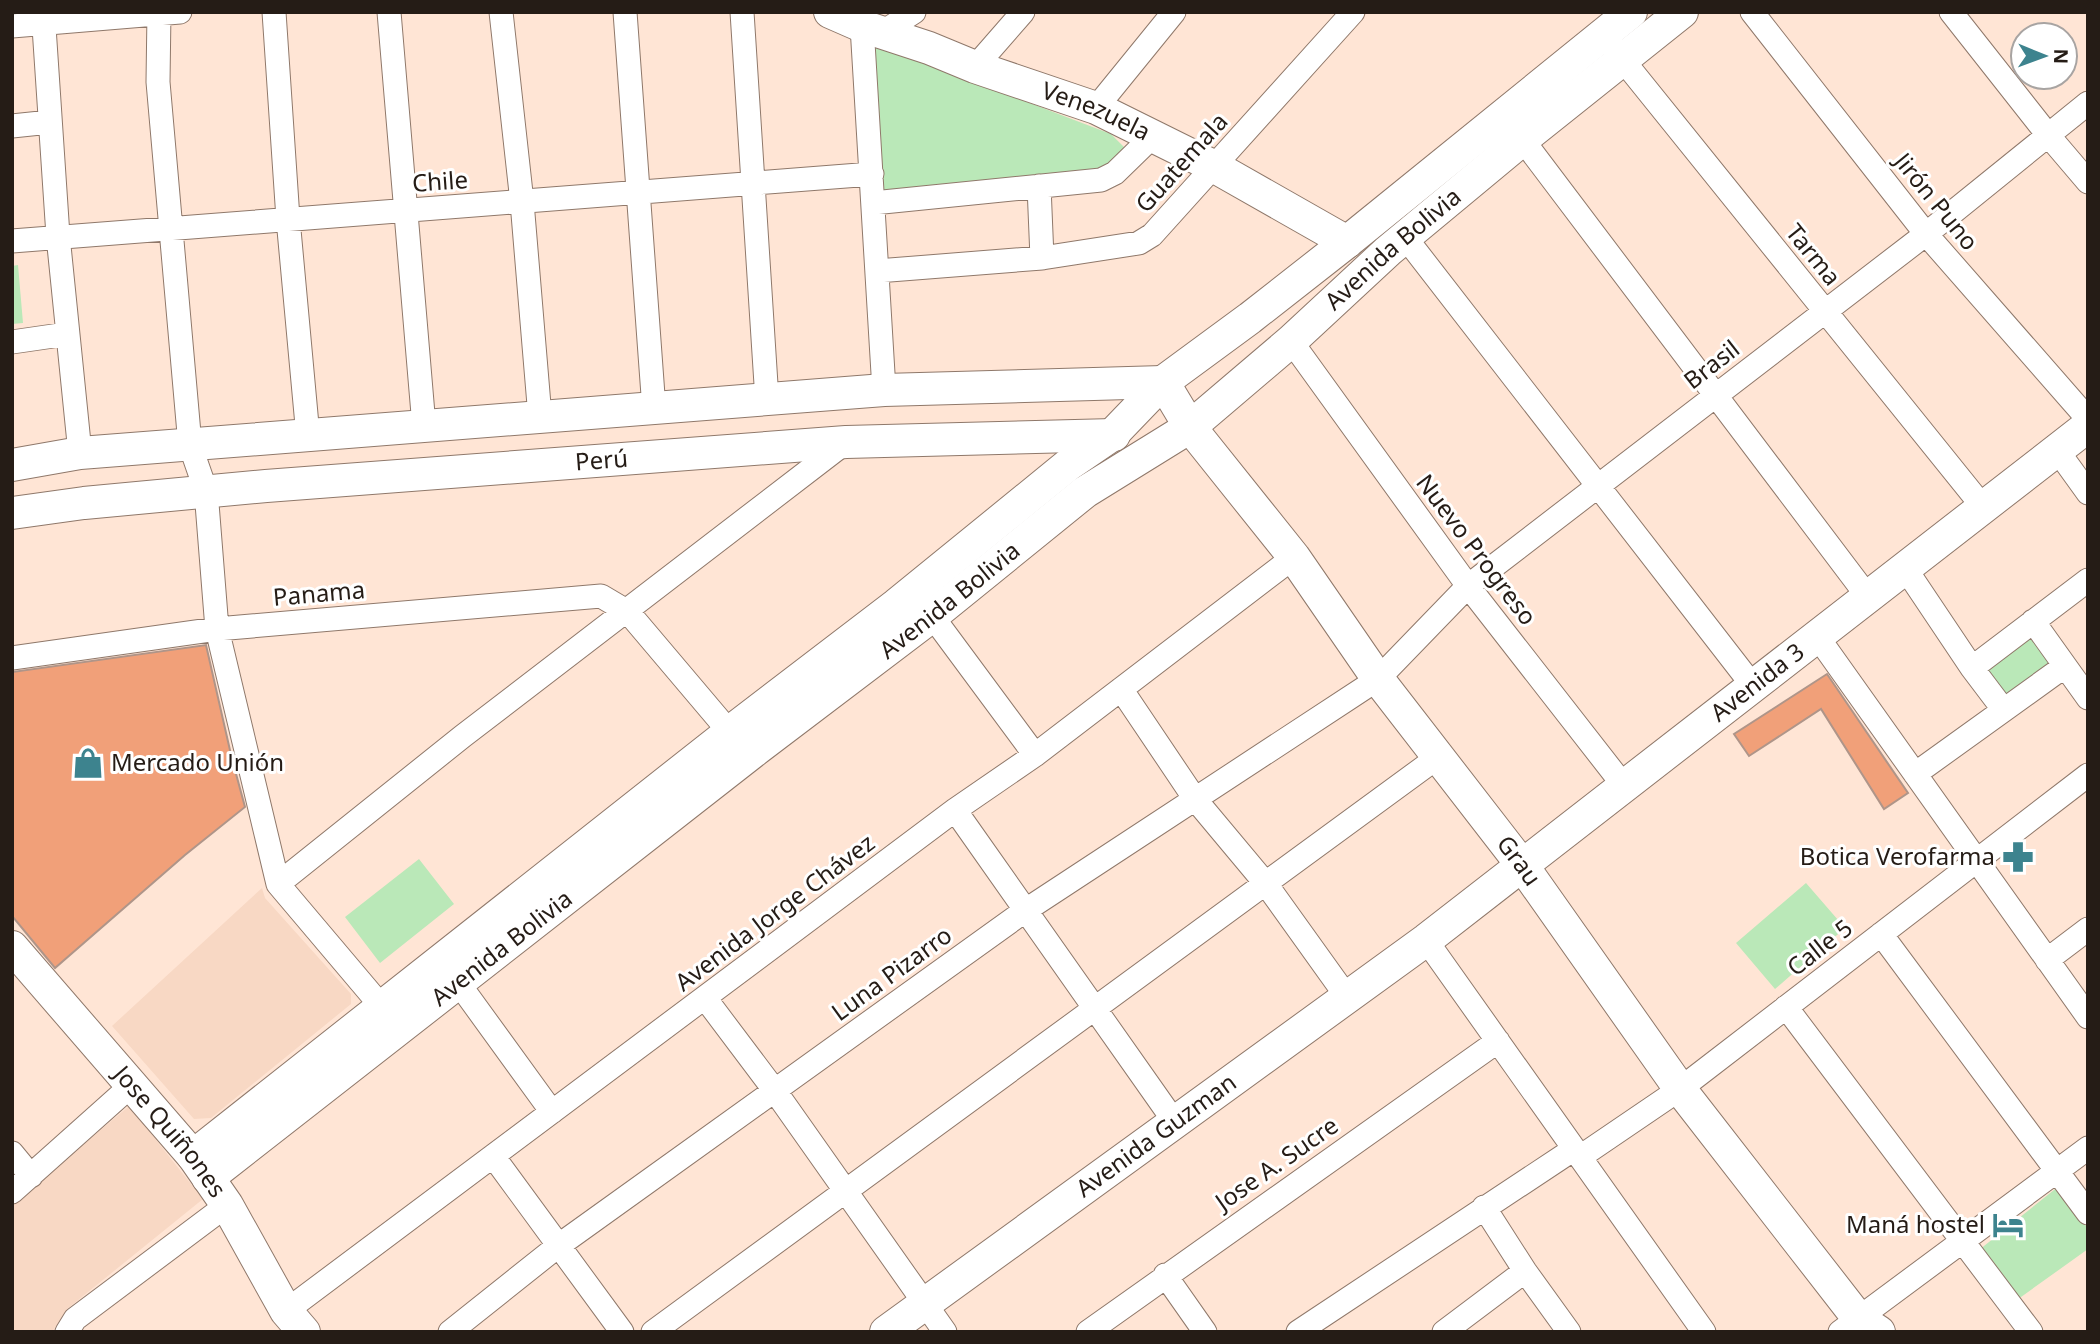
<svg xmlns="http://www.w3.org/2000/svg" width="2100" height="1344" font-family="'Noto Sans',sans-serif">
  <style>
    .built { fill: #f8d8c4 }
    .green { fill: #bae8b8 }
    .building { fill: #f1a079; stroke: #af9589; stroke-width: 2 }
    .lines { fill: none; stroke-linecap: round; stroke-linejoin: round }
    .street-casing { stroke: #8f786a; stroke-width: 25 }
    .secondary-casing { stroke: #8f786a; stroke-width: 34 }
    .street { stroke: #fff; stroke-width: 23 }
    .secondary { stroke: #fff; stroke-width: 32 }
    .labels { text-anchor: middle; stroke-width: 6; stroke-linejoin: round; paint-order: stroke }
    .street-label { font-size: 24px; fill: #251c16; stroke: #fff }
    .poi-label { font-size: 24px; fill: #251c16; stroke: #fff; text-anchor: end }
  </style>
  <rect width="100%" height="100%" fill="#ffe5d5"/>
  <!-- built -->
  <path class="built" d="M 262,888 L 265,898 L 351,994 L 351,1004 L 211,1118 L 194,1119 L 112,1026 Z
    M 129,1106 L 203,1199 L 67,1309 L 52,1332 L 12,1332 L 12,1205 Z"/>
  <!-- green -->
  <path class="green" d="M 873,43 L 1111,134 L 1125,148 L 1097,178 L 879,191 Z
    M 18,265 L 23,323 L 12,324 L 12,266 Z
    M 2030,634 L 2054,667 L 2003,705 L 1979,673 Z
    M 419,859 L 454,904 L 380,963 L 345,917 Z
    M 1806,883 L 1845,928 L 1775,989 L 1736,943 Z
    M 2059,1186 L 2088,1229 L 2088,1249 L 2014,1302 L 1979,1250 Z"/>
  <!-- building -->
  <path class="building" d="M 206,645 L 232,759 L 245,807 L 185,855 L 55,968 L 12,916 L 12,672 Z
    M 1827,674 L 1908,793 L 1884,809 L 1821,709 L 1749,756 L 1734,734 Z"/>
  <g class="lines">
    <defs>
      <path id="street" d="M 43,12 L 58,236 L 80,453
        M 159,12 L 158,82 L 190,445 L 206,491 L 217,629 L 278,884 L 382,1007
        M 274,12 L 288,219 L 308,436
        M 389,12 L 424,426
        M 501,12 L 522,202 L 540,417
        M 625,12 L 654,409
        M 742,12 L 767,400
        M 1752,12 L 1926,234 L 2088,419
        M 1951,12 L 2048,135 L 2088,182
        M 12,26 L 180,12
        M 862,26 L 884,390
        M 883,32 L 914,12
        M 1614,49 L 1983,507
        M 975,67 L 1023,12
        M 1096,108 L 1174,12
        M 12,126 L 50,122
        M 1513,127 L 1868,597
        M 1039,186 L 1042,258
        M 873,203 L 1101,180 L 1115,173 L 1152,137
        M 1405,237 L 1753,686
        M 12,241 L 872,174
        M 877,271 L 1042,258 L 1139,243 L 1152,235 L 1353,12
        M 1291,341 L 1468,586 L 1624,786
        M 12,342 L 67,334
        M 2057,450 L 2088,493
        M 1905,568 L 1972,668 L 2003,709
        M 924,605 L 1035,755
        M 2033,621 L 2088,698
        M 1817,636 L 2088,1017
        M 12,658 L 217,629 L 601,596 L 628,612 L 738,742
        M 1972,668 L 2088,580
        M 1121,689 L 1195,799 L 1266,884 L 1347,997
        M 1915,774 L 2065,666
        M 955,810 L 1174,1121
        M 278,884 L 463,736 L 846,442
        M 1881,934 L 2088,1213
        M 1426,940 L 1704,1332
        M 2047,960 L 2088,929
        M 449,970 L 552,1112
        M 705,998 L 775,1091 L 945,1332
        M 1786,1007 L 2031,1332
        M 12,1153 L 31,1176
        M 493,1156 L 622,1332
        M 1580,1157 L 1680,1089 L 2088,775
        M 12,1192 L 133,1084
        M 1484,1207 L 1525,1271 L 1569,1332
        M 1165,1275 L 1205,1332
        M 286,1311 L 955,810 L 1035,755 L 1294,557
        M 67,1332 L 75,1319 L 227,1205
        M 450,1332 L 558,1246 L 1026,910 L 1378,679 L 1468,586 L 1926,234 L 2088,103
        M 653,1332 L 1438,757
        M 1088,1332 L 1498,1041
        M 1298,1332 L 1574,1149
        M 1444,1332 L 1525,1271
        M 1840,1332 L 2088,1148"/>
      <g id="secondary">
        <path id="s1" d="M 830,12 L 862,26 L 929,48 L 975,67 L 1096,108 L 1215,167 L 1347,242"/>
        <path id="s2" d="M 1163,382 L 1190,427 L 1294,557 L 1378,679 L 1522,865 L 1680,1089 L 1858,1318 L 1879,1332"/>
        <path d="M 12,465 L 80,453 L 884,390 L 1163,382"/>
        <path id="s3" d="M 12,513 L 84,503 L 266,486 L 846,442 L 1114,435"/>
        <path id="s4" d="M 12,947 L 193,1156 L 227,1205 L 286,1311 L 304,1332"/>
        <path d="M 193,1156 L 739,725 L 896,605 L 1068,465 L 1112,435 L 1163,382 L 1250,318 L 1347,242 L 1631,12"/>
        <path id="s5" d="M 208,1178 L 758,748 L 932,616 L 1085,492 L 1190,427 L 1291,341 L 1388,251 L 1523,139 L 1682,12"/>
        <path id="s6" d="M 886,1332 L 1426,940 L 2088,426"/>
      </g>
    </defs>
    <!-- street casing -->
    <use href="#street" class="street-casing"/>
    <!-- secondary casing -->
    <use href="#secondary" class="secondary-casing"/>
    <!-- street -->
    <use href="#street" class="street"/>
    <!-- secondary -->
    <use href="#secondary" class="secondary"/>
  </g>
  <!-- icons -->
  <defs>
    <symbol id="shop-bare" viewBox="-9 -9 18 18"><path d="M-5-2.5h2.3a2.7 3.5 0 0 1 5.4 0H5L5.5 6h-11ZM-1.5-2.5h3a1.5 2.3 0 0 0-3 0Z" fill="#3d838e" stroke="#fff" stroke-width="2.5" paint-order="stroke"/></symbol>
    <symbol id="pharmacy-bare" viewBox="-9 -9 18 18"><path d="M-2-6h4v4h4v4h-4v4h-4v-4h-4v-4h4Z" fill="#3d838e" stroke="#fff" stroke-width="2.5" paint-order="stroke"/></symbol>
    <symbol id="hotel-bare" viewBox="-9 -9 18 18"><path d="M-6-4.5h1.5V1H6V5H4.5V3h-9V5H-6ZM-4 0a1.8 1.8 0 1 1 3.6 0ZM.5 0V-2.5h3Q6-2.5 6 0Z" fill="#3d838e" stroke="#fff" stroke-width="2.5" paint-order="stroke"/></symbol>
  </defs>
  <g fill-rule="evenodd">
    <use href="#shop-bare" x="66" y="741" width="44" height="44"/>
    <use href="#pharmacy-bare" x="1996" y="835" width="44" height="44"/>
    <use href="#hotel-bare" x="1986" y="1203" width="44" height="44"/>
  </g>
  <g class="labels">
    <!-- street labels -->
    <g class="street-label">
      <text dy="8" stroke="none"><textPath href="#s1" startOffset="284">Venezuela</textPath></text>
      <text transform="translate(1182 163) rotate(-48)" y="8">Guatemala</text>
      <text transform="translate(440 182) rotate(-4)" y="8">Chile</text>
      <text transform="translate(1936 202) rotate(51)" y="8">Jirón Puno</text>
      <text dy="8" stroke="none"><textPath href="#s5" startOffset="1507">Avenida Bolivia</textPath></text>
      <text transform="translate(1813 255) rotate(51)" y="8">Tarma</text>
      <text transform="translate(1712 365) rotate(-38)" y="8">Brasil</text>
      <text dy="8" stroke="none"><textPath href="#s3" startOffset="592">Perú</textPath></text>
      <text transform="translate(1476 550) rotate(53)" y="8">Nuevo Progreso</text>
      <text transform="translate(319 594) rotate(-5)" y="8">Panama</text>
      <text dy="8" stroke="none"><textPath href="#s5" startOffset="940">Avenida Bolivia</textPath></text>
      <text dy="8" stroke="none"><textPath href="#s6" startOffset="1087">Avenida 3</textPath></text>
      <text dy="8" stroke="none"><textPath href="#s2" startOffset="597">Grau</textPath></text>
      <text transform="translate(775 913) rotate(-37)" y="8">Avenida Jorge Chávez</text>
      <text dy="8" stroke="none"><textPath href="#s5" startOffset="373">Avenida Bolivia</textPath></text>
      <text transform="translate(1820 948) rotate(-38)" y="8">Calle 5</text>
      <text transform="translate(892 974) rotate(-36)" y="8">Luna Pizarro</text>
      <text dy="8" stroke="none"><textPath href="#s4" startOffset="243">Jose Quiñones</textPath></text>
      <text dy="8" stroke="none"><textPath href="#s6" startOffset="334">Avenida Guzman</textPath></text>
      <text transform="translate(1277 1164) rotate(-35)" y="8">Jose A. Sucre</text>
    </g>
    <!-- poi labels -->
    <g class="poi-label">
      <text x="111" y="771" text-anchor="start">Mercado Unión</text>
      <text x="1995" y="865">Botica Verofarma</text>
      <text x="1985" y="1233">Maná hostel</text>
    </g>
  </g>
  <!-- border -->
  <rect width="2100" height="1344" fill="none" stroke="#251c16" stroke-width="28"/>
  <!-- north arrow -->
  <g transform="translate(2044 56) rotate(91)"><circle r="33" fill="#ffffff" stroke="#a8a4a2" stroke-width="2"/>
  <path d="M0-5L12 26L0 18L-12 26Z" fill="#3d838e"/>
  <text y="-10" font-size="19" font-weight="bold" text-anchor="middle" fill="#251c16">N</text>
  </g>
</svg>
